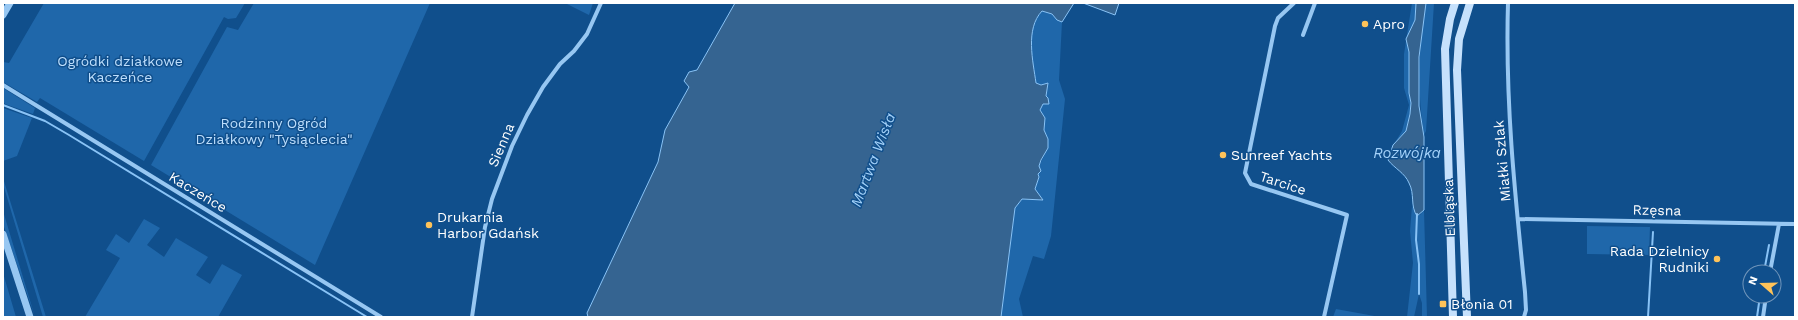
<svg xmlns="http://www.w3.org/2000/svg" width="1798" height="320" font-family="'Work Sans',sans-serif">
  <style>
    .green { fill: #1f67aa }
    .water { fill: #356491; stroke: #89c3f6 }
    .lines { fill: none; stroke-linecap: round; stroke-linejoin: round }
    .stream { stroke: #89c3f6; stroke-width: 2 }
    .minor { stroke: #97c7f2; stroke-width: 4 }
    .tertiary { stroke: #97c7f2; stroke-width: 7 }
    .secondary { stroke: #c6e1fc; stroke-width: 8 }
    .poi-dot { fill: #ffc359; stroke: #104f8c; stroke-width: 1.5 }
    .labels { text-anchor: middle; stroke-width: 3; stroke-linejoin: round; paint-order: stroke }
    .poi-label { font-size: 14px; fill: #fff; stroke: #104f8c; text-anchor: start }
    .park-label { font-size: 14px; fill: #bedffd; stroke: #104f8c }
    .street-label { font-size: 14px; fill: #fff; stroke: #104f8c }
    .water-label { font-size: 15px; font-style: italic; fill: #a3d1f9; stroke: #104f8c }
  </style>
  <rect width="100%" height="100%" fill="#104f8c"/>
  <!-- green -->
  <path class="green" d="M 44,3 L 245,3 L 236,18 L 228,19 L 224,17 L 144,161 L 40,98 L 37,102 L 3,82 L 3,62 L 9,63 Z
    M 254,3 L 430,3 L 315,265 L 151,165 L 227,27 L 238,30 Z
    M 565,3 L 593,3 L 589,15 Z
    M 1412,3 L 1416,3 L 1415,20 L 1406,39 L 1409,52 L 1409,93 L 1412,103 L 1406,131 L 1396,141 L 1402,131 L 1409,105 L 1404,88 L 1404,54 Z
    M 1426,3 L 1434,3 L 1426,131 L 1424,135 C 1417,91 1418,47 1426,3 Z
    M 1042,11 L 1052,14 L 1057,20 L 1062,22 L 1059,80 L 1065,99 L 1051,236 L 1044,259 L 1033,256 L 1019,299 L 1023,317 L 1001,317 L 1015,208 L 1022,199 L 1043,200 L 1035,189 L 1039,177 L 1039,166 L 1048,148 L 1048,139 L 1044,130 L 1045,118 L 1040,110 L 1046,96 L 1048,83 L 1041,85 L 1036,83 C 1033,61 1025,29 1042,11 Z
    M 3,88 L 35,108 L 33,114 L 5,104 L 3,101 Z
    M 3,108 L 32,118 L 17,156 L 3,161 Z
    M 3,178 L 46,317 L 43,317 L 3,184 Z
    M 1412,206 L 1415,213 L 1420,215 L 1424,210 L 1427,317 L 1422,317 L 1422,303 L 1419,294 L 1414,317 L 1407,317 L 1413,263 L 1410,231 Z
    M 3,211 L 35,317 L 3,224 Z
    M 144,219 L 160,228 L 147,245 L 164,257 L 176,238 L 208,257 L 196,275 L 210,284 L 222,264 L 242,275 L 218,317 L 85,317 L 120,258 L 106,250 L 116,234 L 129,243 Z
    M 1587,226 L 1650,227 L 1649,255 L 1587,254 Z
    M 3,273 L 16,317 L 3,317 Z
    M 1336,309 L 1380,317 L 1333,317 Z"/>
  <!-- water -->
  <path class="water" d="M 735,3 L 1074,3 L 1062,22 L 1057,20 L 1052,14 L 1042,11 C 1025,29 1033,61 1036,83 L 1041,85 L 1048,83 L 1046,96 L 1048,98 L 1049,104 L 1043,104 L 1040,110 L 1045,118 L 1044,130 L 1048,139 L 1048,148 L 1041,160 L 1039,166 L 1041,171 L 1038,174 L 1039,177 L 1035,189 L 1043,200 L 1022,199 L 1015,208 L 1001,317 L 588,317 L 587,313 L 658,162 L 665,130 L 689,87 L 684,81 L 689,72 L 697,70 Z
    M 1083,3 L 1119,3 L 1115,15 Z
    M 1416,3 L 1426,3 L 1419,57 L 1419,106 L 1424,137 L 1424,210 L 1417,216 C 1410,206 1415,194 1409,183 C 1405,173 1394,168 1388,160 L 1393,145 L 1406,131 L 1410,114 L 1411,103 L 1409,93 L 1409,52 L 1406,39 L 1415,20 Z"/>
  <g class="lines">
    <!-- stream -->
    <path class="stream" d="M 3,105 L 45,121 L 69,135 L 367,317
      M 1417,214 L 1416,240 L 1419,264 L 1419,294
      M 1764,272 L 1769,245
      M 1648,317 L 1653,232
      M 1757,317 L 1760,296"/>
    <!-- minor -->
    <path class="minor" d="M 1294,3 L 1278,18 L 1275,26 L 1245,173 L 1251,184 L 1347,215 L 1324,317
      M 1508,3 C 1505,101 1515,195 1525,292 L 1526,310 L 1524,317
      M 1303,35 L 1315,3
      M 3,85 L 381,317
      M 1518,219 L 1795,224
      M 1770,272 L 1779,224
      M 472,317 L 485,227 L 492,199 L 512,146 L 527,115 L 543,87 L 560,64 L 574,51 L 587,34 L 601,3
      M 1763,317 L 1766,296"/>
    <!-- tertiary -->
    <path class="tertiary" d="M 3,15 L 10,3
      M 3,234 L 30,317"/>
    <!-- secondary -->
    <path class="secondary" d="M 1453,317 L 1445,49 L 1450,19 L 1455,3
      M 1467,317 L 1457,70 L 1459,39 L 1470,3"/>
  </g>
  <!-- markers -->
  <g class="poi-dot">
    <circle cx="1365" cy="24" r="4"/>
    <circle cx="1223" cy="155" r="4"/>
    <circle cx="429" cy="225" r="4"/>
    <circle cx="1717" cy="259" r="4"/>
    <rect x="1439" y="300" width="8" height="8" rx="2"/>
  </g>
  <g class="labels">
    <!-- poi labels -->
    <g class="poi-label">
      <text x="1373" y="29">Apro</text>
      <text x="1231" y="160">Sunreef Yachts</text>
      <text x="437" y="222">Drukarnia<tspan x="437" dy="16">Harbor Gdańsk</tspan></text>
      <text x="1709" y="256" text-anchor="end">Rada Dzielnicy<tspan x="1709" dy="16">Rudniki</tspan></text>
      <text x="1451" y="309">Błonia 01</text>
    </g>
    <!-- park labels -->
    <g class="park-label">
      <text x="120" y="66">Ogródki działkowe<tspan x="120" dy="16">Kaczeńce</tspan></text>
      <text x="274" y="128">Rodzinny Ogród<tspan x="274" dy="16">Działkowy "Tysiąclecia"</tspan></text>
    </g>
    <!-- street labels -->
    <g class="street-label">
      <text transform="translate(501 145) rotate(-67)" y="5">Sienna</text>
      <text transform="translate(1502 161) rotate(-95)" y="5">Miałki Szlak</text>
      <text transform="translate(1283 183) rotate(18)" y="5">Tarcice</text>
      <text transform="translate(198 192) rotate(31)" y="5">Kaczeńce</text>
      <text transform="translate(1449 208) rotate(-92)" y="5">Elbląska</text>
      <text transform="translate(1657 210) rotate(1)" y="5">Rzęsna</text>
    </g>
    <!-- water labels -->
    <g class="water-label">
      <text x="1407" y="158">Rozwójka</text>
      <text transform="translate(873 160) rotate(-69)" y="5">Martwa Wisła</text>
    </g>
  </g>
  <!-- border -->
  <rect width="1798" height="320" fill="none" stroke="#ffffff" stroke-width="8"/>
  <!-- north arrow -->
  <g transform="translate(1762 284) rotate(290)"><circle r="19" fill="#104f8c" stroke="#7095ba"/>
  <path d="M0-3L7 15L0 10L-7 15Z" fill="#ffc359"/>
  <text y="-6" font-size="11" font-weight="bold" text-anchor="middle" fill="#ffffff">N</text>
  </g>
</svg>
